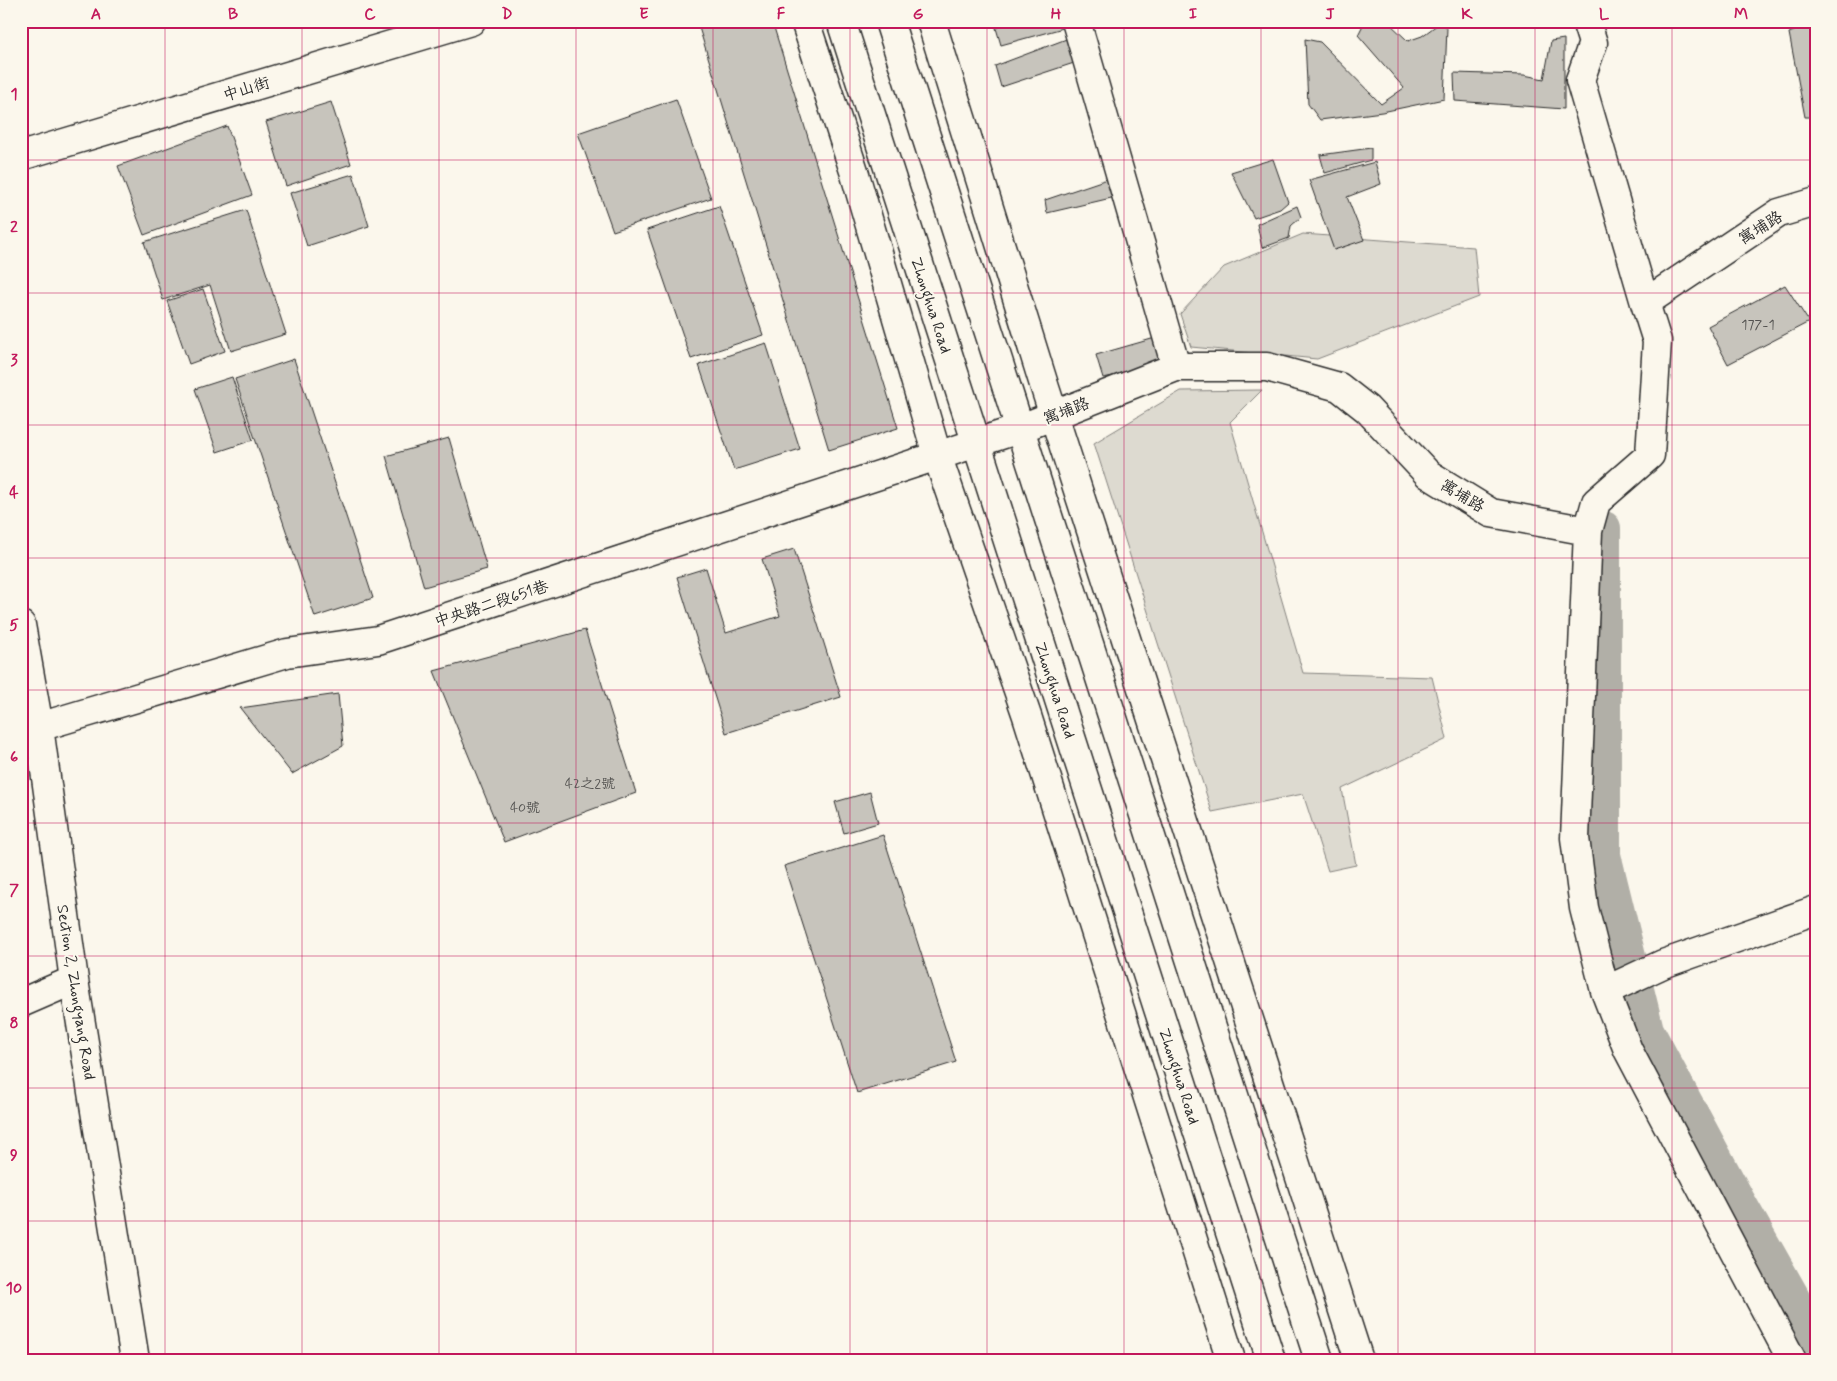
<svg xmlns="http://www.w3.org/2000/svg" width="1837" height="1381" font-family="Mynerve,'LXGW WenKai TC',sans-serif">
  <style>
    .green { fill: #dddad0; stroke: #84827e }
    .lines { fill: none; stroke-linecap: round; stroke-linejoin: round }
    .canal { stroke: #b1afa7; stroke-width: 34 }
    .building { fill: #c7c4bc; stroke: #2b2b2b }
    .minor-casing { stroke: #2b2b2b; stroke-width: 31 }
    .major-casing { stroke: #2b2b2b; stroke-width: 31 }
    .minor { stroke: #fbf7ec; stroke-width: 28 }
    .major { stroke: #fbf7ec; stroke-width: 28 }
    .grid { fill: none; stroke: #c2185b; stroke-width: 1; stroke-opacity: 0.55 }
    .labels { text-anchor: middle; stroke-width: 4; stroke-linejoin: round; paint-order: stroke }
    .number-label { font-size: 14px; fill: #52514f }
    .street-label { font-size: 16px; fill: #2b2b2b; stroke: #fbf7ec }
    .neatline { fill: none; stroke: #c2185b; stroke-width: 2 }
    .grid-label { font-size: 16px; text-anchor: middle; font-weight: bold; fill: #c2185b }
  </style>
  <rect width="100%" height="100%" fill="#fbf7ec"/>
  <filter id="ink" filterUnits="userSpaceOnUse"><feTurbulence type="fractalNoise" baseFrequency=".02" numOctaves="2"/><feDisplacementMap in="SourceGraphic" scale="10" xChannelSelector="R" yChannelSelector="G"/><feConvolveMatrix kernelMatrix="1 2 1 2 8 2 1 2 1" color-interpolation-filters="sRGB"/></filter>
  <g filter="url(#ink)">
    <!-- green -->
    <path class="green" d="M 1303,234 L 1474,247 L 1479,297 L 1317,359 L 1191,347 L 1180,314 L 1224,267 Z
      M 1262,390 L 1230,422 L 1303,673 L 1432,677 L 1447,739 L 1342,789 L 1356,865 L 1328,871 L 1303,794 L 1212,812 L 1094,443 L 1181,391 Z"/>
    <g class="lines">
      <!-- canal -->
      <path class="canal" d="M 1604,528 L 1604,855 L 1647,1030 L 1738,1200 L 1816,1338"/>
    </g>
    <!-- building -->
    <path class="building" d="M 697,21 L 772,21 L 898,428 L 829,450 Z
      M 1016,21 L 1073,21 L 1074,25 L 1001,45 L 996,28 Z
      M 1365,21 L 1387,21 L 1408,41 L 1422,36 L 1441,22 L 1447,28 L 1444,99 L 1382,112 L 1320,120 L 1308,104 L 1305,39 L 1320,42 L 1381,104 L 1404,88 L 1358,35 Z
      M 1816,22 L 1816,117 L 1805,117 L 1789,33 Z
      M 1077,35 L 1083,60 L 1001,87 L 995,66 Z
      M 1564,39 L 1564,109 L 1455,101 L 1454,73 L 1524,75 L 1544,79 L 1551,41 Z
      M 676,99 L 711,198 L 613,231 L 578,133 Z
      M 331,102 L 351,164 L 286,186 L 266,122 Z
      M 227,126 L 252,195 L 144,235 L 118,166 Z
      M 1371,148 L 1371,160 L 1325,173 L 1320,155 Z
      M 1273,159 L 1288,202 L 1280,209 L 1254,218 L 1231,172 Z
      M 1375,162 L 1381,184 L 1347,197 L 1364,240 L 1334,250 L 1309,180 Z
      M 353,174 L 369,226 L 307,246 L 290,193 Z
      M 1113,177 L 1124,195 L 1047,213 L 1045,200 Z
      M 719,206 L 763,335 L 691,359 L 647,230 Z
      M 1297,206 L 1301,217 L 1291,226 L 1289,238 L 1262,248 L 1257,224 Z
      M 246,210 L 286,334 L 231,351 L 210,285 L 163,300 L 144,242 Z
      M 1785,285 L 1809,322 L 1728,364 L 1708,326 Z
      M 203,289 L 225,351 L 189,364 L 167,301 Z
      M 1169,334 L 1178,363 L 1103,378 L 1096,355 Z
      M 766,343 L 800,449 L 734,470 L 699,365 Z
      M 294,359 L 373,598 L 315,617 L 235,379 Z
      M 232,377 L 253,440 L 217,452 L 195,389 Z
      M 449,438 L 487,569 L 424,587 L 386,456 Z
      M 794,549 L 841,697 L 726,733 L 677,577 L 706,568 L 726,633 L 780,616 L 762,559 Z
      M 585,630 L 636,793 L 504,842 L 434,671 Z
      M 338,694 L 343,746 L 292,774 L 240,708 Z
      M 870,792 L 878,823 L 844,833 L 835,802 Z
      M 883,835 L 956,1062 L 857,1093 L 784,866 Z"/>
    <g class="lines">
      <defs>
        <path id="minor" d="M 1076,21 L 1176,367
          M 1586,21 L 1593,43 L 1580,80 L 1645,303
          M 21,156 L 471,21
          M 1588,531 L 1575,838 L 1584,908 L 1605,991 L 1628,1050 L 1792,1360
          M 21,625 L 39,727 L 74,980 L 135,1360
          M 39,727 L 287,653 L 378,640 L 1019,429 L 1176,367 L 1267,367 L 1339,387 L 1367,409 L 1428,474 L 1491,513 L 1588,531 L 1596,502 L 1650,455 L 1657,341 L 1645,303 L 1779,213 L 1816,202
          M 1605,991 L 1663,964 L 1816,910
          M 21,1003 L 74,980"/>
        <path id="major" d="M 805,21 L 854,171 L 937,455 L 1027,716 L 1231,1360
          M 841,21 L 1271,1360
          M 889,21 L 1319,1360
          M 931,21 L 1045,388 L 1359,1360"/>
      </defs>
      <!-- minor casing -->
      <use href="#minor" class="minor-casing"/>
      <!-- major casing -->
      <use href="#major" class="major-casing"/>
      <!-- minor -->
      <use href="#minor" class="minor"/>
      <!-- major -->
      <use href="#major" class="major"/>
    </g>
  </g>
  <!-- grid -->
  <path class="grid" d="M 165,21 L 165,1360M 302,21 L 302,1360M 439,21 L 439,1360M 576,21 L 576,1360M 713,21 L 713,1360M 850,21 L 850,1360M 987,21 L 987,1360M 1124,21 L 1124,1360M 1261,21 L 1261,1360M 1398,21 L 1398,1360M 1535,21 L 1535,1360M 1672,21 L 1672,1360M 21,160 L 1816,160M 21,293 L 1816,293M 21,425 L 1816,425M 21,558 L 1816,558M 21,690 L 1816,690M 21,823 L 1816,823M 21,956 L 1816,956M 21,1088 L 1816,1088M 21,1221 L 1816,1221"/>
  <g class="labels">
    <!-- number labels -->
    <g class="number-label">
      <text x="1758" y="329">177-1</text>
      <text x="590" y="788">42之2號</text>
      <text x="525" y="812">40號</text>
    </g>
    <!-- street labels -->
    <g class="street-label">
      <text transform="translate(246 88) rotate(-17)" y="6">中山街</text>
      <text transform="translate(1760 227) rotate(-32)" y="6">寓埔路</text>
      <text transform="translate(932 305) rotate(72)" y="6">Zhonghua Road</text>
      <text transform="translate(1066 410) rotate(-21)" y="6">寓埔路</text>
      <text transform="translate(1463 495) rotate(31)" y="6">寓埔路</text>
      <text transform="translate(491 603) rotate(-18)" y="6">中央路二段651巷</text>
      <text transform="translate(1056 690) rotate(72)" y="6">Zhonghua Road</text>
      <text transform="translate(77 992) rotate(81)" y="6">Section 2, Zhongyang Road</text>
      <text transform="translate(1180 1076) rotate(72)" y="6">Zhonghua Road</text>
    </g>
  </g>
  <!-- margin -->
  <rect width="1837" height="1381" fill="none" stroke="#fbf7ec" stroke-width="55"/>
  <rect x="28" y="28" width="1782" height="1326" class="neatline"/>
  <g class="grid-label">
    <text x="96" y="19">A</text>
    <text x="233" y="19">B</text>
    <text x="370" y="19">C</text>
    <text x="507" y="19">D</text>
    <text x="644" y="19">E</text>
    <text x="781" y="19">F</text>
    <text x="918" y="19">G</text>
    <text x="1056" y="19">H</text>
    <text x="1193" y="19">I</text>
    <text x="1330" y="19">J</text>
    <text x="1467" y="19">K</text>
    <text x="1604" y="19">L</text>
    <text x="1741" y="19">M</text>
    <text x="14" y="99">1</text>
    <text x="14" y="232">2</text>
    <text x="14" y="365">3</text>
    <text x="14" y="497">4</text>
    <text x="14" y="630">5</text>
    <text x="14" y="762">6</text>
    <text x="14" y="895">7</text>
    <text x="14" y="1028">8</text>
    <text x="14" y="1160">9</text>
    <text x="14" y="1293">10</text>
  </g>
</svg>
